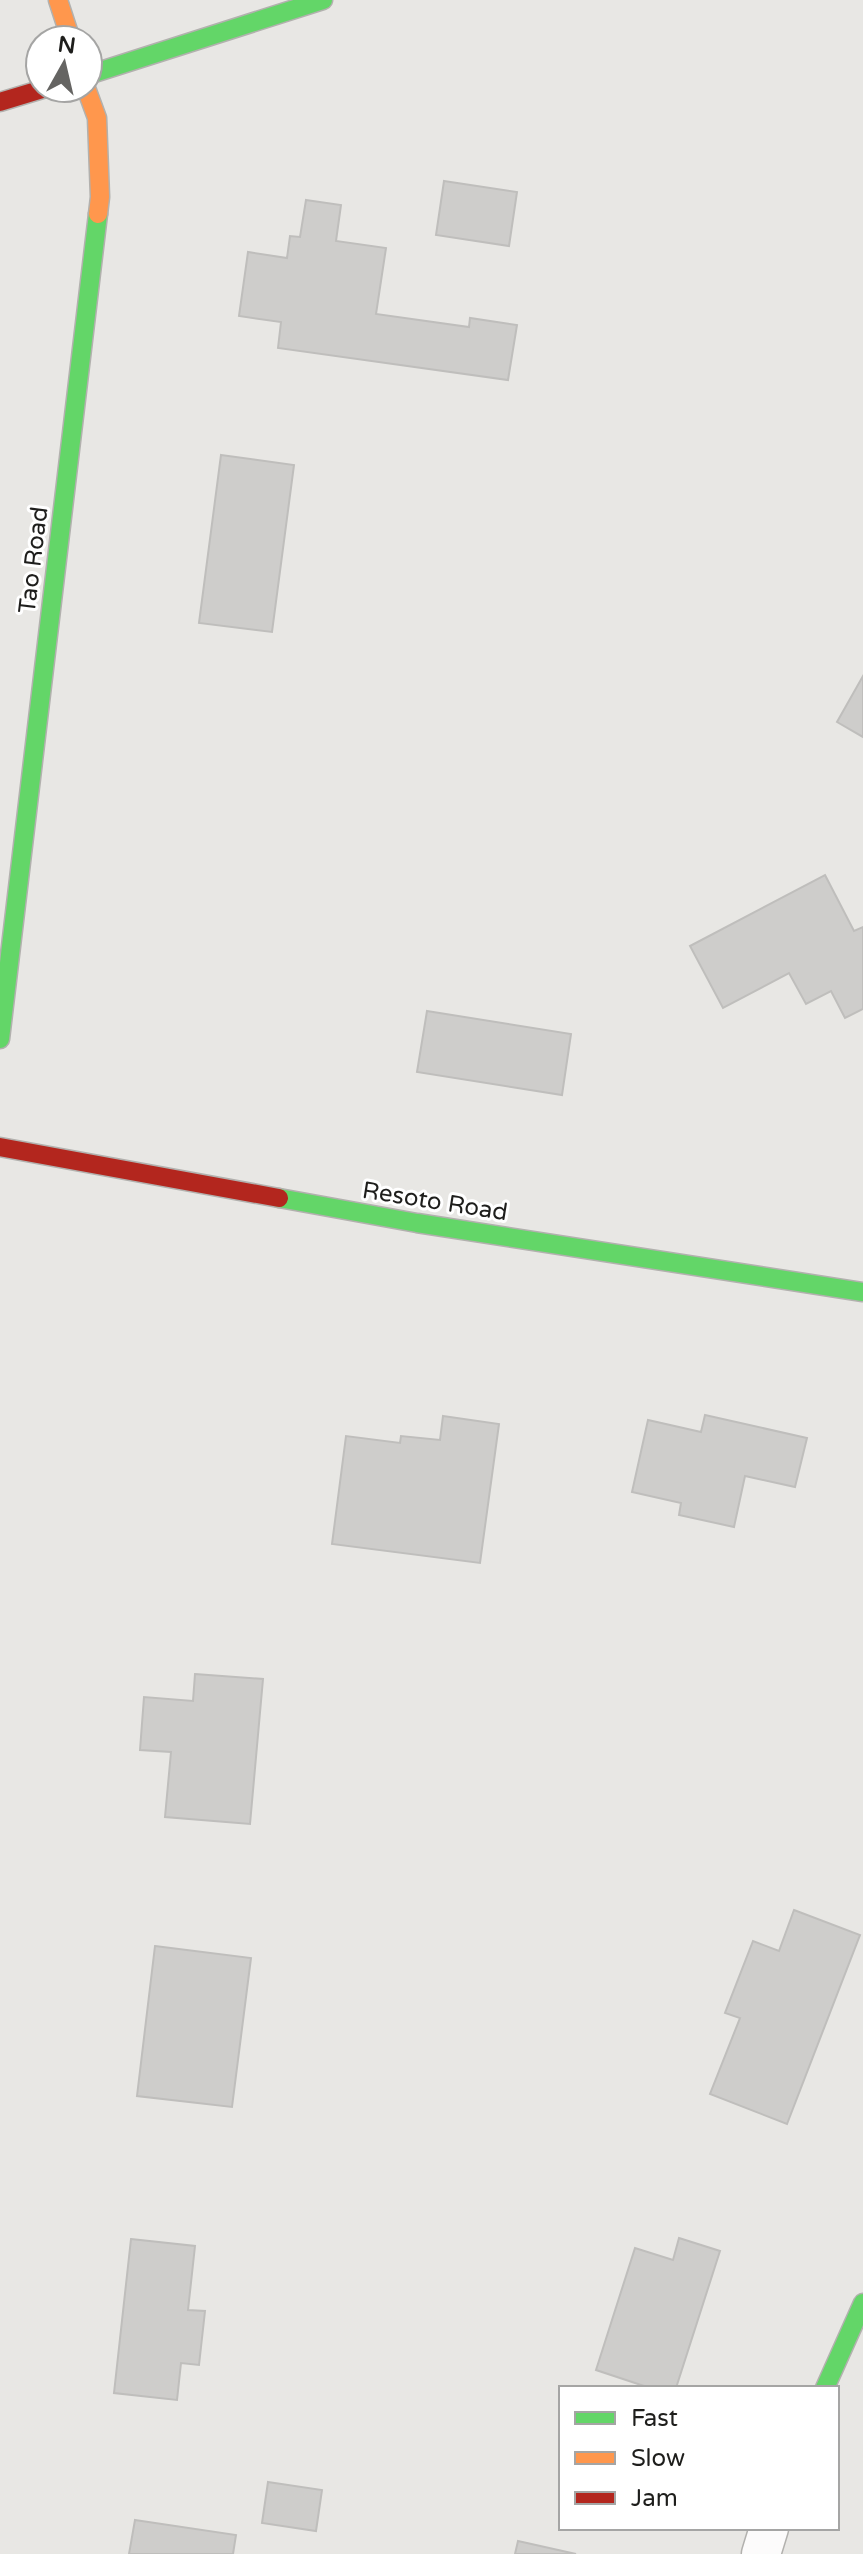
<svg xmlns="http://www.w3.org/2000/svg" width="863" height="2554" font-family="'Varela Round',sans-serif">
  <style>
    .building { fill: #cecdcb; stroke: #bfbebc; stroke-width: 2 }
    .lines { fill: none; stroke-linecap: round; stroke-linejoin: round }
    .street-casing { stroke: #b2b1ae; stroke-width: 41 }
    .fast-casing { stroke: #b2b1ae; stroke-width: 21 }
    .slow-casing { stroke: #b2b1ae; stroke-width: 21 }
    .jam-casing { stroke: #b2b1ae; stroke-width: 21 }
    .street { stroke: #fcfbfb; stroke-width: 38 }
    .fast { stroke: #63d668; stroke-width: 18 }
    .slow { stroke: #ff974d; stroke-width: 18 }
    .jam { stroke: #b3261e; stroke-width: 18 }
    .labels { text-anchor: middle; stroke-width: 6; stroke-linejoin: round; paint-order: stroke }
    .street-label { font-size: 24px; fill: #1e1e1c; stroke: #fff }
  </style>
  <rect width="100%" height="100%" fill="#e8e7e4"/>
  <!-- building -->
  <path class="building" d="M 444,181 L 517,192 L 509,246 L 436,235 Z
    M 306,200 L 341,205 L 336,241 L 386,248 L 376,314 L 469,327 L 470,318 L 517,325 L 508,380 L 278,348 L 281,322 L 239,316 L 248,252 L 287,258 L 290,236 L 300,237 Z
    M 221,455 L 294,465 L 272,632 L 199,623 Z
    M 863,676 L 863,737 L 837,722 Z
    M 825,875 L 854,931 L 863,927 L 863,1009 L 845,1018 L 831,991 L 806,1004 L 789,973 L 723,1008 L 690,946 Z
    M 427,1011 L 571,1034 L 562,1095 L 417,1072 Z
    M 705,1415 L 807,1438 L 795,1487 L 745,1476 L 734,1527 L 679,1515 L 681,1503 L 632,1492 L 648,1420 L 701,1432 Z
    M 443,1416 L 499,1424 L 480,1563 L 332,1544 L 346,1436 L 400,1443 L 401,1436 L 440,1440 Z
    M 195,1674 L 263,1679 L 250,1824 L 165,1817 L 171,1752 L 140,1750 L 144,1697 L 193,1701 Z
    M 794,1910 L 860,1935 L 787,2124 L 710,2094 L 740,2018 L 725,2013 L 753,1941 L 779,1951 Z
    M 155,1946 L 251,1958 L 232,2107 L 137,2096 Z
    M 679,2238 L 720,2251 L 676,2388 L 650,2388 L 596,2370 L 635,2248 L 673,2260 Z
    M 131,2239 L 195,2246 L 188,2310 L 205,2311 L 199,2365 L 181,2363 L 177,2400 L 114,2393 Z
    M 268,2482 L 322,2490 L 316,2531 L 262,2523 Z
    M 135,2520 L 236,2535 L 233,2554 L 129,2554 Z
    M 518,2541 L 576,2554 L 515,2554 Z"/>
  <g class="lines">
    <defs>
      <path id="street" d="M 761,2554 L 769,2528"/>
      <path id="fast" d="M 88,75 L 323,0
        M 0,1039 L 98,214
        M 279,1198 L 417,1223 L 863,1292
        M 825,2388 L 863,2303"/>
      <path id="slow" d="M 58,0 L 71,40
        M 86,88 L 97,118 L 100,197 L 98,214"/>
      <path id="jam" d="M 0,102 L 46,88
        M 0,1147 L 279,1198"/>
    </defs>
    <!-- street casing -->
    <use href="#street" class="street-casing"/>
    <!-- fast casing -->
    <use href="#fast" class="fast-casing"/>
    <!-- slow casing -->
    <use href="#slow" class="slow-casing"/>
    <!-- jam casing -->
    <use href="#jam" class="jam-casing"/>
    <!-- street -->
    <use href="#street" class="street"/>
    <!-- fast -->
    <use href="#fast" class="fast"/>
    <!-- slow -->
    <use href="#slow" class="slow"/>
    <!-- jam -->
    <use href="#jam" class="jam"/>
  </g>
  <g class="labels">
    <!-- street labels -->
    <g class="street-label">
      <text transform="translate(33 560) rotate(-83)" y="8">Tao Road</text>
      <text transform="translate(435 1201) rotate(9)" y="8">Resoto Road</text>
    </g>
  </g>
  <!-- legend -->
  <rect x="559" y="2386" width="280" height="144" fill="#ffffff" stroke="#a5a5a4" stroke-width="2"/>
  <rect x="575" y="2412" width="40" height="12" fill="#63d668" stroke="#a5a5a4" stroke-width="2"/>
  <text x="631" y="2426" font-size="24" fill="#1e1e1c">Fast</text>
  <rect x="575" y="2452" width="40" height="12" fill="#ff974d" stroke="#a5a5a4" stroke-width="2"/>
  <text x="631" y="2466" font-size="24" fill="#1e1e1c">Slow</text>
  <rect x="575" y="2492" width="40" height="12" fill="#b3261e" stroke="#a5a5a4" stroke-width="2"/>
  <text x="631" y="2506" font-size="24" fill="#1e1e1c">Jam</text>
  <!-- north arrow -->
  <g transform="translate(64 64) rotate(8)"><circle r="38" fill="#ffffff" stroke="#a5a5a4" stroke-width="2"/>
  <path d="M0-6L14 30L0 20L-14 30Z" fill="#656462"/>
  <text y="-12" font-size="22" font-weight="bold" text-anchor="middle" fill="#1e1e1c">N</text>
  </g>
</svg>
